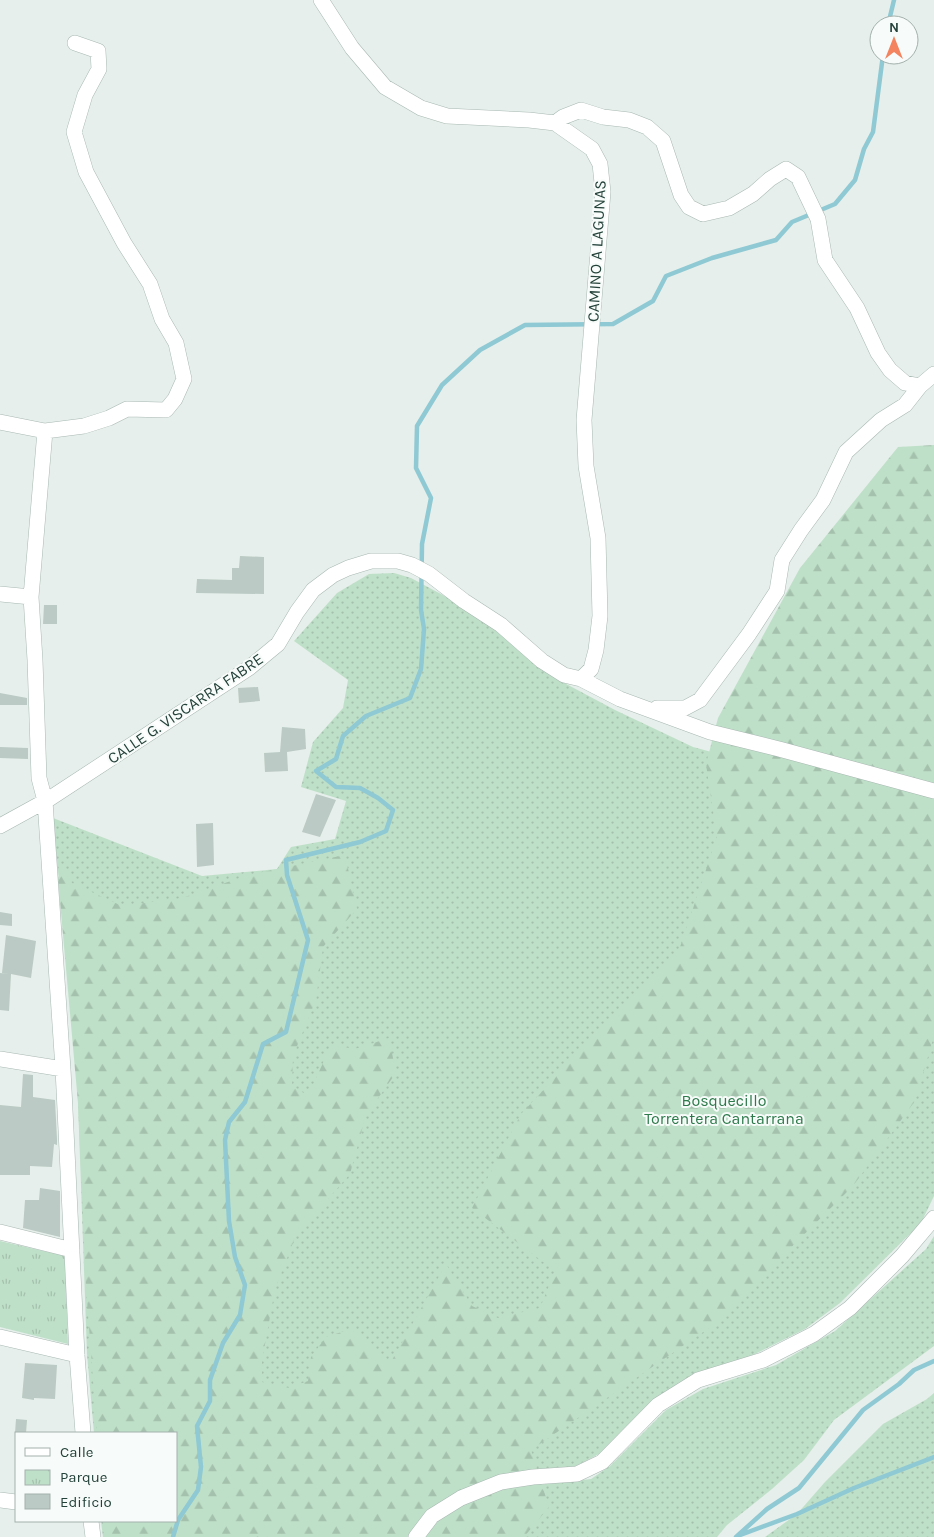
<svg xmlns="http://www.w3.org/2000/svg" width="934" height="1537" font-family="Karla,sans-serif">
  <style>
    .grass { fill: url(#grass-dots) }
    .forest { fill: url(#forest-firs) }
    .park { fill: url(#park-tufts) }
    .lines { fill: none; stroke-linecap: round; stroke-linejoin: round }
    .stream { stroke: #8ec9d4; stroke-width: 4.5 }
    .building { fill: #bbcac4 }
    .minor-casing { stroke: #a8b8b2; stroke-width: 16 }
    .minor { stroke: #fff; stroke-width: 15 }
    .labels { text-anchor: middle; stroke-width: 4; stroke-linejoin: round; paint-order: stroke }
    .street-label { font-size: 16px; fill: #24423a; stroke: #f7fbf9 }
    .park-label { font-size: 16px; fill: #2d7a4b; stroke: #f7fbf9 }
  </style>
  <defs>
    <pattern id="grass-dots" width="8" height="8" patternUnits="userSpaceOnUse" patternTransform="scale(1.25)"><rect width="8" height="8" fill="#bfe0c8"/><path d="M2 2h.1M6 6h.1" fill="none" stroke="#a4c1ad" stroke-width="1.8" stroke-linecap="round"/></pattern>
    <pattern id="forest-firs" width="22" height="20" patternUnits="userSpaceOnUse" patternTransform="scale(1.25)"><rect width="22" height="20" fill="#bfe0c8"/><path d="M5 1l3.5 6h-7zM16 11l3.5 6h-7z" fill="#a4c1ad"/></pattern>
    <pattern id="park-tufts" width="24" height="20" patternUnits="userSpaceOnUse" patternTransform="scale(1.25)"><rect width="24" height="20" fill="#bfe0c8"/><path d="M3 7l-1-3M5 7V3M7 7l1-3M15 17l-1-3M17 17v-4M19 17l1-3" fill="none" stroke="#a4c1ad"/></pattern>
  </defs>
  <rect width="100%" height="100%" fill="#e6efeb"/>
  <!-- grass -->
  <path class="grass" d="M 394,573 L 411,578 L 493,622 L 555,678 L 615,710 L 693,747 L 934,812 L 934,1196 L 921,1223 L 840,1303 L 805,1329 L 753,1355 L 694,1377 L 654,1400 L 599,1454 L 574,1467 L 404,1537 L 103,1537 L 101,1521 L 176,1521 L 176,1433 L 94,1433 L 87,1354 L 77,1074 L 53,818 L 202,876 L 277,869 L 291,847 L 335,839 L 346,801 L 301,787 L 313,742 L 343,708 L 348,680 L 294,641 L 337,593 L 369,574 Z
    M 934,1236 L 934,1346 L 834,1420 L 804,1460 L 772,1489 L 727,1525 L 717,1537 L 427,1537 L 502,1489 L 591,1479 L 610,1466 L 666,1410 L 703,1389 L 776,1365 L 835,1331 L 926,1249 Z
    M 934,1393 L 934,1537 L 765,1537 L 797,1514 L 825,1482 L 883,1424 L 927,1399 Z"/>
  <!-- forest -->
  <path class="forest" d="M 934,445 L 934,1036 L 915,1101 L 853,1186 L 712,1326 L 531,1450 L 549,1507 L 524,1537 L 268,1537 L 262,1535 L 249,1537 L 105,1537 L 103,1521 L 176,1521 L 176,1433 L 97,1433 L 86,1287 L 78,1103 L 58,879 L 63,864 L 72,883 L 122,906 L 182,898 L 248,875 L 345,855 L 357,909 L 323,947 L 316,1000 L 293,1056 L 292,1085 L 308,1096 L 331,1045 L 355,1049 L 389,1038 L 396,1073 L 366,1115 L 350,1174 L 296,1235 L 275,1289 L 262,1361 L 262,1382 L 289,1388 L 308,1381 L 311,1357 L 326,1337 L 351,1329 L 391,1362 L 446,1264 L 472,1306 L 498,1318 L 540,1308 L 555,1271 L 472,1208 L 521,1114 L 622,1006 L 677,956 L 717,837 L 706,764 L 718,718 L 800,568 L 898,447 Z"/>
  <!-- park -->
  <path class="park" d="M 0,1241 L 65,1256 L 68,1344 L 0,1327 Z"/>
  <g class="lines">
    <!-- stream -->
    <path class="stream" d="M 888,25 L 894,0
      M 740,1535 L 797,1514 L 854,1488 L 934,1457
      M 173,1537 L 178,1520 L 198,1490 L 201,1467 L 197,1426 L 210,1401 L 210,1380 L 223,1343 L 240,1315 L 245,1285 L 235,1257 L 229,1221 L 225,1140 L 229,1122 L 245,1102 L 263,1044 L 286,1032 L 308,940 L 287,875 L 286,860 L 360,842 L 386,831 L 393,810 L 378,798 L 360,788 L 336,787 L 316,771 L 336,759 L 343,736 L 366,716 L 410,698 L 421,669 L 424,629 L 421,610 L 422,544 L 431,498 L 416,468 L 417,426 L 442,385 L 480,350 L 525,325 L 613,324 L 653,301 L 666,276 L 712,258 L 776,240 L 792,222 L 835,204 L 855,180 L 864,149 L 873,132 L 883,55
      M 736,1537 L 767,1509 L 799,1488 L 863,1410 L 899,1384 L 914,1370 L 934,1361"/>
  </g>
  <!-- building -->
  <path class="building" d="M 240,556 L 264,557 L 264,594 L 196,593 L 197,579 L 232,580 L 232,568 L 239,568 Z
    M 44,605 L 57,605 L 57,624 L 43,624 Z
    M 258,687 L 260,701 L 239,703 L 238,688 Z
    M 0,693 L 27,698 L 27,705 L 0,705 Z
    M 282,727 L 305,729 L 306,749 L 287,752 L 288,771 L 265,772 L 264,753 L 280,752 Z
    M 0,747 L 28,748 L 28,759 L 0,758 Z
    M 316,794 L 336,800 L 320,837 L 302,832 Z
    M 213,823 L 214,865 L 197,867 L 196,824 Z
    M 0,912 L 12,914 L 12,926 L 0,925 Z
    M 6,935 L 36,941 L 31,978 L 11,974 L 9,1011 L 0,1010 L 0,973 L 9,974 L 2,973 Z
    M 23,1074 L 33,1075 L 33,1097 L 55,1100 L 57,1139 L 57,1145 L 54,1144 L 52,1167 L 30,1166 L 30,1175 L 0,1175 L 0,1105 L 21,1107 Z
    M 40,1188 L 60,1191 L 60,1237 L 23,1228 L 25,1200 L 39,1200 Z
    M 25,1363 L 57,1365 L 55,1399 L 34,1398 L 34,1400 L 22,1398 Z
    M 16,1419 L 27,1420 L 26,1433 L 15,1433 Z"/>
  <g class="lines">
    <defs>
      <path id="minor" d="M 321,0 L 352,48 L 385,87 L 421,108 L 447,116 L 529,120 L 555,123 L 592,149 L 600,164 L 603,192 L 584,420 L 586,466 L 598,538 L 600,616 L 596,650 L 591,669 L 581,679
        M 555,123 L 563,117 L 581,110 L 603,117 L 629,120 L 647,127 L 663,141 L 681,195 L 689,207 L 703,214 L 729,208 L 753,194 L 770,179 L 786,169 L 798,177 L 818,219 L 825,260 L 857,308 L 878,353 L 890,370 L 905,383 L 920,386 L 934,374
        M 0,422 L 45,431 L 84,426 L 109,418 L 127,409 L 166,410 L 175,399 L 184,379 L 176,343 L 162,319 L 150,284 L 124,243 L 86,172 L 74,132 L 85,95 L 99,69 L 98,51 L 75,43
        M 45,431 L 31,597 L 35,660 L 39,778 L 45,801 L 63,1069 L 77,1355 L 83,1433
        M 0,594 L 31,597
        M 657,708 L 685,708 L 700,700 L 749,634 L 777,591 L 782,560 L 801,530 L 823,500 L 846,452 L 881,420 L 905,405 L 920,386
        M 0,826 L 49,799 L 249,668 L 278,644 L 297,612 L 313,590 L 333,575 L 348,568 L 371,561 L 398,561 L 412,565 L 429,574 L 464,601 L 501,625 L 542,661 L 564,675 L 581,679 L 620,699 L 710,732 L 779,749 L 934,791
        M 0,1059 L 63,1069
        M 0,1232 L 72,1250
        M 0,1337 L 77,1355
        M 0,1500 L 16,1502
        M 91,1521 L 93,1537
        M 416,1537 L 432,1516 L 461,1498 L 501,1482 L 533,1477 L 577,1474 L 602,1462 L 658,1405 L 698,1380 L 763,1360 L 814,1334 L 850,1308 L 902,1256 L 934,1218"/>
    </defs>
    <!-- minor casing -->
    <use href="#minor" class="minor-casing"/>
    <!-- minor -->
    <use href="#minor" class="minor"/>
  </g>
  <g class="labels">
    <!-- street labels -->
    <g class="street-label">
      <text transform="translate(596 251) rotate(-87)" y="6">CAMINO A LAGUNAS</text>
      <text transform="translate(185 708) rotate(-34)" y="6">CALLE G. VISCARRA FABRE</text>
    </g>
    <!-- park labels -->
    <g class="park-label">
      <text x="724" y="1106">Bosquecillo<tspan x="724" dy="18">Torrentera Cantarrana</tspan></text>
    </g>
  </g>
  <!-- legend -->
  <rect x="15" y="1432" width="162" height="90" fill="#f7fbf9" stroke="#a3b1ad"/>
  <rect x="25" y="1448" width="25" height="8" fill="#ffffff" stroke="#a3b1ad"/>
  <text x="60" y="1457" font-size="15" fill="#24423a">Calle</text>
  <rect x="25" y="1470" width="25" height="15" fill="url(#park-tufts)" stroke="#a3b1ad"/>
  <text x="60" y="1482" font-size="15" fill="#24423a">Parque</text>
  <rect x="25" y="1494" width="25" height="15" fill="#bbcac4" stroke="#a3b1ad"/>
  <text x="60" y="1507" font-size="15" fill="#24423a">Edificio</text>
  <!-- north arrow -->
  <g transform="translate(894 40)"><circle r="24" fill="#f7fbf9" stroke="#a3b1ad"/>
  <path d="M0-4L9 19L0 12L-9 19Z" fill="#f4845f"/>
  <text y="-8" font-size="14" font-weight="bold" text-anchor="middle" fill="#24423a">N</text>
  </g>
</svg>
